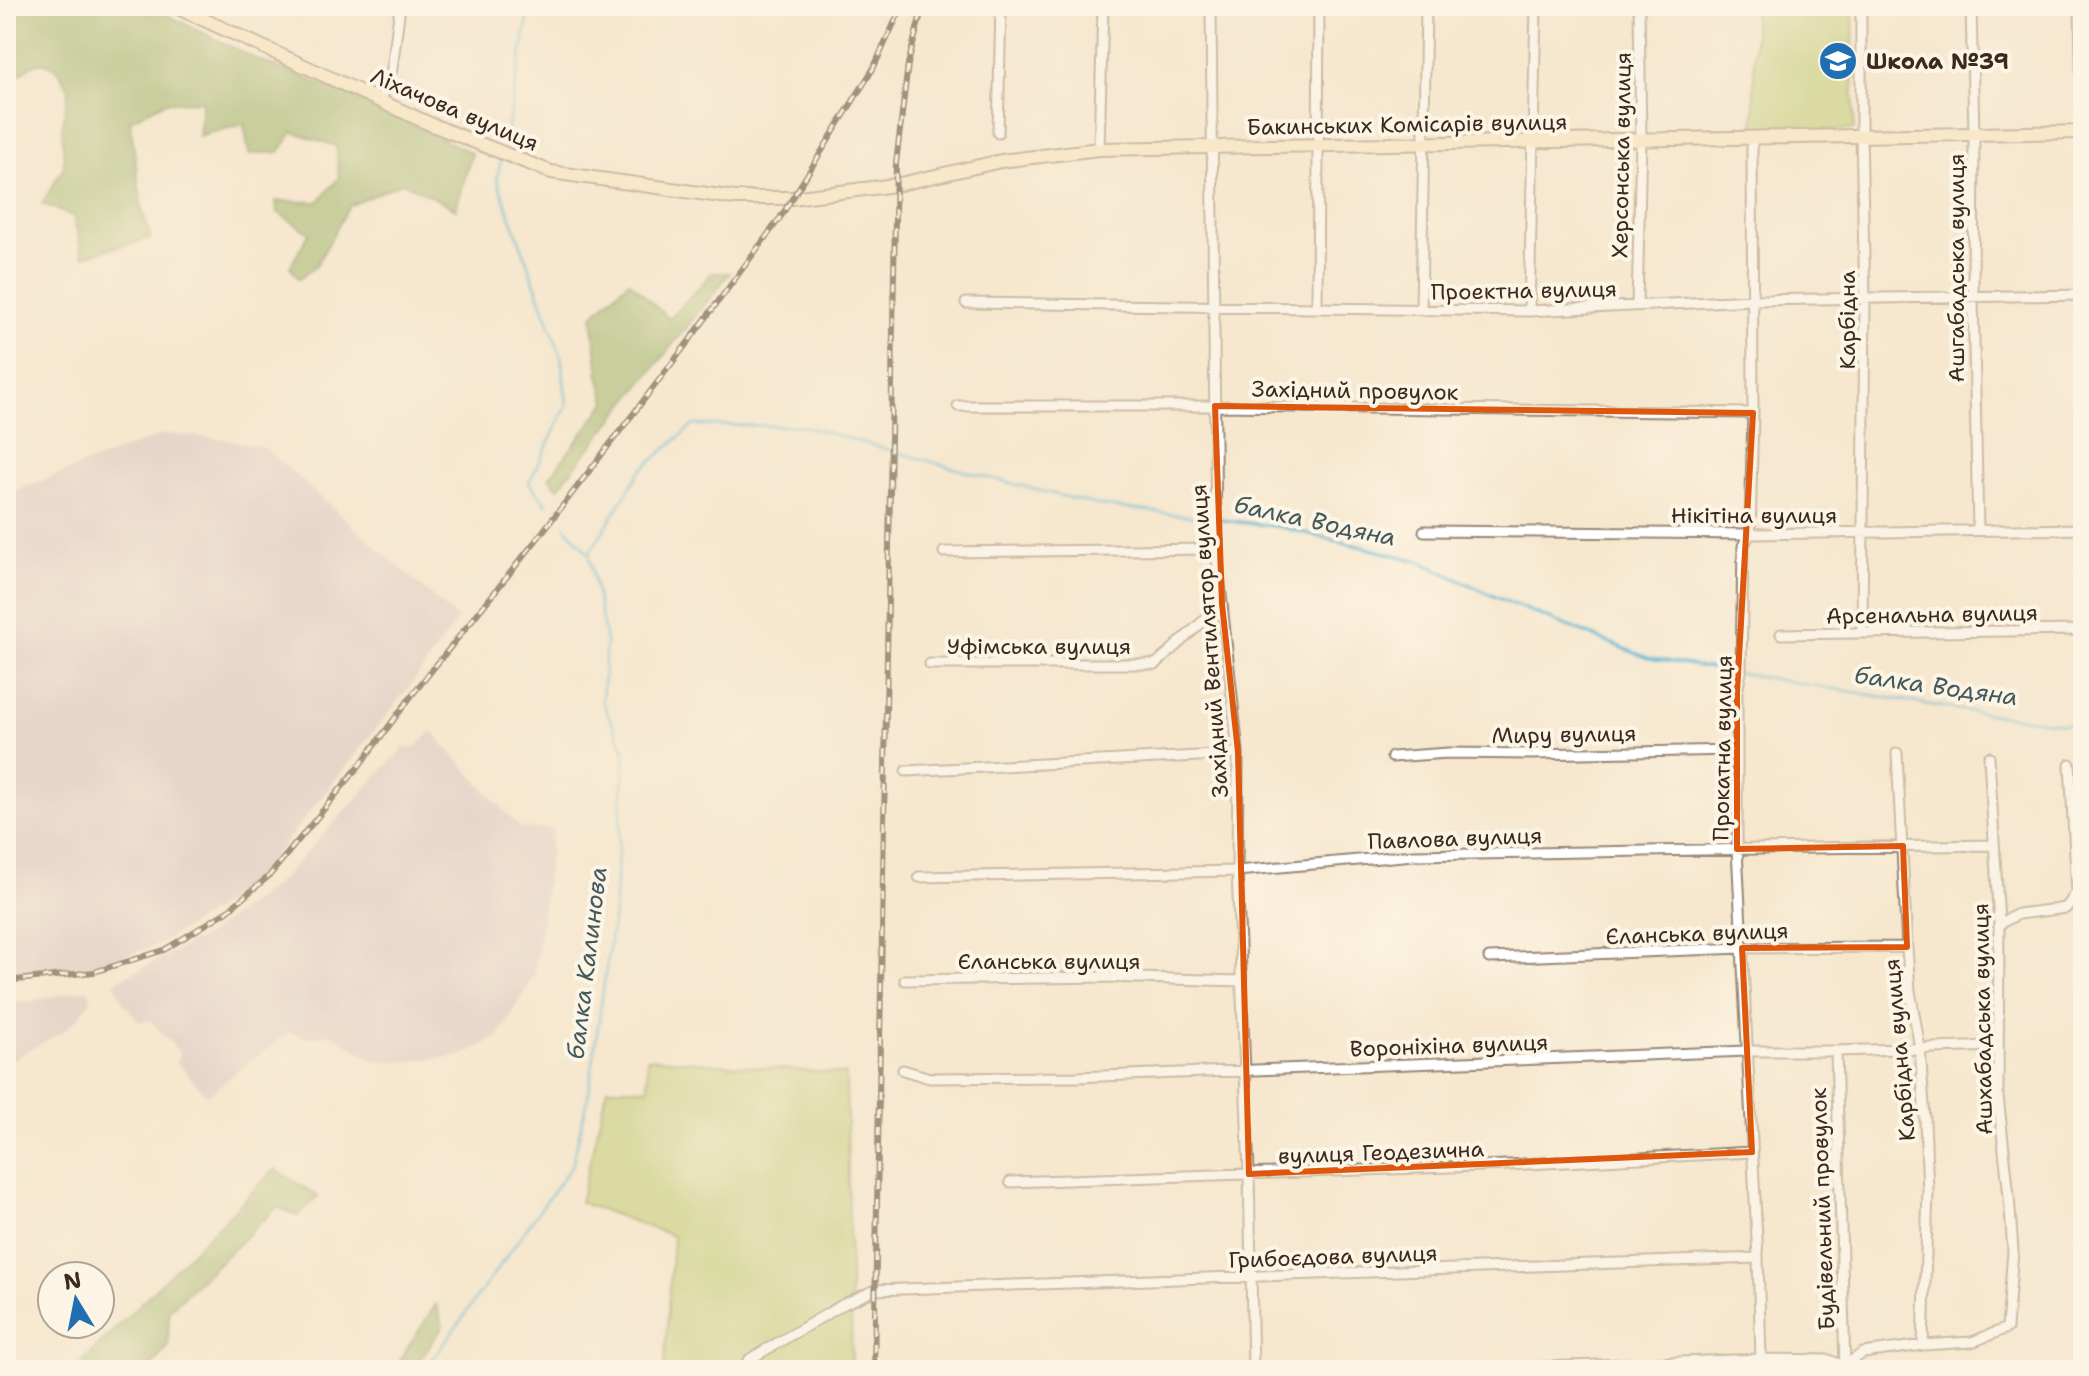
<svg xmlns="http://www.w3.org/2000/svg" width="2089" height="1376" font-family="'Shantell Sans',sans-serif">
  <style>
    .industrial { fill: #d2bec2 }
    .green { fill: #b8cb6e; stroke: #7a7a46; stroke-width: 2 }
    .forest { fill: #92af61; stroke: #666c40; stroke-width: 2 }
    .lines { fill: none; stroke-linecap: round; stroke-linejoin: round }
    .stream { stroke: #51b0d0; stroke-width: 3 }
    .street-casing { stroke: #988876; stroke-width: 13 }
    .secondary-casing { stroke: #988876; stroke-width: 16 }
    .street { stroke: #fff; stroke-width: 9 }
    .secondary { stroke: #fbe6c4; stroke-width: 12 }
    .rail-casing { stroke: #3b2a1e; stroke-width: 6 }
    .rail { stroke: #fcf5e5; stroke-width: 3; stroke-dasharray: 9; stroke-linecap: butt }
    .marked { fill: none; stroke: #df570d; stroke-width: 6; stroke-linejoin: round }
    .labels { text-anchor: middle; stroke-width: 8; stroke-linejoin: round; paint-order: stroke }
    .poi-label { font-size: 22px; font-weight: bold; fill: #3b2a1e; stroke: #fcf5e5; text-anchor: start }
    .street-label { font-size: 22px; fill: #3b2a1e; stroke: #fcf5e5 }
    .water-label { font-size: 24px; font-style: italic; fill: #43595c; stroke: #fcf5e5 }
  </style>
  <rect width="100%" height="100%" fill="#fcf5e5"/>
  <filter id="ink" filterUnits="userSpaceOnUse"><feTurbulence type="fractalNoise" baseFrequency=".0125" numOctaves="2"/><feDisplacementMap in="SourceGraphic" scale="16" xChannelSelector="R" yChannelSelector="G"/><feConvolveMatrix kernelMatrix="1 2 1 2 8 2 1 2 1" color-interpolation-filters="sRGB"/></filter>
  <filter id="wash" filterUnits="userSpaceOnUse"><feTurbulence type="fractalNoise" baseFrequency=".006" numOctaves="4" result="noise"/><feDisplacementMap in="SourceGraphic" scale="32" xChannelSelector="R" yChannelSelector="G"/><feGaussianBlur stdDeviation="1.8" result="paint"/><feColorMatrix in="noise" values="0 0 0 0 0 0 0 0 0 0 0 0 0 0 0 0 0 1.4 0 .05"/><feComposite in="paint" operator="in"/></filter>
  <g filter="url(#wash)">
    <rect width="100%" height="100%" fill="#f6e7ce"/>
    <!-- industrial -->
    <path class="industrial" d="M 164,434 L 225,439 L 265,448 L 458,619 L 417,677 L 262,872 L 224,904 L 160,944 L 93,966 L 6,973 L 6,494 Z
      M 432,731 L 520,828 L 553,828 L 535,974 L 498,1037 L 462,1056 L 400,1062 L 371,1060 L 333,1034 L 305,1038 L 290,1032 L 244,1066 L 207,1096 L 176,1061 L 180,1053 L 150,1020 L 139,1022 L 122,1000 L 114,982 L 207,935 L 277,884 L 404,747 L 415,748 Z
      M 88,989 L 91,1001 L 78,1018 L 64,1031 L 6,1063 L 6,1001 L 30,1001 Z"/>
    <!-- green -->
    <path class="green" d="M 1754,6 L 1853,6 L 1854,130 L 1754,130 Z
      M 647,1058 L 846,1074 L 852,1370 L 664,1370 L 673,1236 L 580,1202 L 607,1088 L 648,1088 Z"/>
    <!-- forest -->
    <path class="forest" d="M 9,6 L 149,6 L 258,60 L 349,95 L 472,153 L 456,209 L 403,182 L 349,206 L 316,266 L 299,279 L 290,267 L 309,233 L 277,212 L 276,201 L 318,202 L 339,178 L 336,146 L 293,132 L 279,152 L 249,154 L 244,124 L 199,136 L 202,101 L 166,102 L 130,120 L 142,209 L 151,238 L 83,256 L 73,216 L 42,204 L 64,166 L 62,128 L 69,89 C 62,76 51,56 33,65 C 27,68 23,73 16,76 L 8,74 L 6,71 L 6,26 Z
      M 712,273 L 730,273 L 558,488 L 549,478 L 606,402 L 599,376 L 592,316 L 629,281 L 669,319 Z
      M 275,1169 L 318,1196 L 298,1216 L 277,1207 L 169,1310 L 168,1347 L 148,1370 L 74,1370 Z
      M 436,1304 L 443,1326 L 413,1370 L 393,1370 Z"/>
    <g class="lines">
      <!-- stream -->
      <path class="stream" d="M 504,148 L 530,6
        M 502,155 L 497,179 L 561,356 L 567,405 L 529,483 L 547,504
        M 589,554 L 640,471 L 693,425 L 804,426 L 975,474 L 1097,505 L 1281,527 L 1419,561 L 1500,599 L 1648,658 L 1961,710 L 2065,724 L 2083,723
        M 425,1370 L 572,1165 L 588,1097 L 614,913 L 625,751 L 602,701 L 606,641 L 589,554 L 566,527"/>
    </g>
  </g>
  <g filter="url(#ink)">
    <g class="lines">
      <defs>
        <path id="street" d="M 1211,6 L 1216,549 L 1238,752 L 1237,871 L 1249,1174 L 1253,1370
          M 1861,6 L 1861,136 L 1865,298 L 1862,633
          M 1971,6 L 1974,134 L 1973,297 L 1978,530
          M 2080,6 L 2083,171
          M 381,100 L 392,69 L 400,6
          M 998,133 L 1001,6
          M 1752,138 L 1753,413 L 1750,534 L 1743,546 L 1741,673 L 1737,692 L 1737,849 L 1758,1258 L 1761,1359
          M 1099,149 L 1103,6
          M 966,303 L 1529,311 L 1752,300 L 2083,295
          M 1637,305 L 1641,140 L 1639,6
          M 1317,308 L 1319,6
          M 1421,310 L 1426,6
          M 1529,311 L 1536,6
          M 958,406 L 1215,406 L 1753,413
          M 1424,531 L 1750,534 L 2083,529
          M 944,552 L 1216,549
          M 2082,630 L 2083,501
          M 1781,634 L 2083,630
          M 930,664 L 1156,664 L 1222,604
          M 1897,753 L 1907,947 L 1910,991 L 1920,1048 L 1925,1120 L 1928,1191 L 1923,1345
          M 1392,757 L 1448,753 L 1531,754 L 1736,750
          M 906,771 L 1218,755 L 1238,752
          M 919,877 L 1237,871 L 1414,855 L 1993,845
          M 1999,924 L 2018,914 L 2066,908 L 2077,892 L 2070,764
          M 1489,958 L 1742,948 L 1907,947
          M 905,980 L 1103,977 L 1240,981
          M 1836,1051 L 1845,1367
          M 903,1070 L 930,1078 L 1076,1077 L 1747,1051 L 1836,1051 L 1998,1046
          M 1010,1182 L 1508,1165 L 1752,1152
          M 741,1370 L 750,1359 L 844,1304 L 875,1290 L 1758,1258
          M 1464,1370 L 1761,1359 L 1829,1360 L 1844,1366 L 1863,1353 L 1923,1345 L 1972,1342 L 2007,1328 L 2013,1251 L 2009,1196 L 1998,1096 L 1999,924 L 1989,757"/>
        <path id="secondary" d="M 174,6 L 430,124 L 551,172 L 735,198 L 792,198 L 896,185 L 1001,161 L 1099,149 L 2083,132"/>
      </defs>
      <!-- street casing -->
      <use href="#street" class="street-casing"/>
      <!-- secondary casing -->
      <use href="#secondary" class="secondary-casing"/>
      <!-- street -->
      <use href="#street" class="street"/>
      <!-- secondary -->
      <use href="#secondary" class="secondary"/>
      <defs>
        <path id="rail" d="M 6,981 L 94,972 L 164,950 L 226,912 L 269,876 L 356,770 L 416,690 L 534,543 L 689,341 L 780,218 L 873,69 L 902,6
          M 874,1370 L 896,163 L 908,64 L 923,6"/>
      </defs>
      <!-- rail casing -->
      <use href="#rail" class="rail-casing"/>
      <!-- rail -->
      <use href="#rail" class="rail"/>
    </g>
  </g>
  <!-- marked area -->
  <path d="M0 0H2089V1376H0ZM 1215,406 L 1753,413 L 1737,692 L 1737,849 L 1903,846 L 1907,947 L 1742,948 L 1752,1152 L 1249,1174 L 1238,752 L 1222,604 Z" fill="#f6e7ce" fill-opacity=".55" fill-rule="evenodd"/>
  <path class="marked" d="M 1215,406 L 1753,413 L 1737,692 L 1737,849 L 1903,846 L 1907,947 L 1742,948 L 1752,1152 L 1249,1174 L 1238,752 L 1222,604 Z"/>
  <!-- icons -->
  <defs>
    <symbol id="school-disc" viewBox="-11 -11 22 22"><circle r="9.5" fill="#1f6fb2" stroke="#fcf5e5"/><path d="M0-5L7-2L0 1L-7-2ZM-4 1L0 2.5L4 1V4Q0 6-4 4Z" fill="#fff"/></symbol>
  </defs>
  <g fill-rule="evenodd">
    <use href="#school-disc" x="1816" y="39" width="44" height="44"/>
  </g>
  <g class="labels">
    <!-- poi labels -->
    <g class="poi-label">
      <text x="1866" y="69">Школа №39</text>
    </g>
    <!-- street labels -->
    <g class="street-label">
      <text transform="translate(455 109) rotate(23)" y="8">Ліхачова вулиця</text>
      <text transform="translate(1407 124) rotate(-1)" y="8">Бакинських Комісарів вулиця</text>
      <text transform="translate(1621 155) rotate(-89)" y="8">Херсонська вулиця</text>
      <text transform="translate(1956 268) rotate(-90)" y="8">Ашгабадська вулиця</text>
      <text transform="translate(1524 290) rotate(-1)" y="8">Проектна вулиця</text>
      <text transform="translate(1847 320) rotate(-90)" y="8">Карбідна</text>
      <text transform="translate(1355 390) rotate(1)" y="8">Західний провулок</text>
      <text x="1754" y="523">Нікітіна вулиця</text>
      <text transform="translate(1932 614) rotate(-1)" y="8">Арсенальна вулиця</text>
      <text transform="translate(1209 641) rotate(-94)" y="8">Західний Вентилятор вулиця</text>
      <text x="1039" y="654">Уфімська вулиця</text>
      <text transform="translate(1564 734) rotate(-1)" y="8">Миру вулиця</text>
      <text transform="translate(1722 748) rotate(-89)" y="8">Прокатна вулиця</text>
      <text transform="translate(1455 838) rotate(-2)" y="8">Павлова вулиця</text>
      <text transform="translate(1697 933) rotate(-2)" y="8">Єланська вулиця</text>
      <text x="1049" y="969">Єланська вулиця</text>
      <text transform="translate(1982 1019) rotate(-91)" y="8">Ашхабадська вулиця</text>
      <text transform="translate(1449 1045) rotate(-2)" y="8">Вороніхіна вулиця</text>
      <text transform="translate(1899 1050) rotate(-95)" y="8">Карбідна вулиця</text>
      <text transform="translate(1381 1152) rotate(-2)" y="8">вулиця Геодезична</text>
      <text transform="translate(1822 1209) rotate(-92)" y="8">Будівельний провулок</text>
      <text transform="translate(1333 1256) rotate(-2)" y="8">Грибоєдова вулиця</text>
    </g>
    <!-- water labels -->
    <g class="water-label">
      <text transform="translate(1315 521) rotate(12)" y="8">балка Водяна</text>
      <text transform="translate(1936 686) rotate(8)" y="8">балка Водяна</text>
      <text transform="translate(587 963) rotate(-83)" y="8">балка Калинова</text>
    </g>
  </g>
  <!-- margin -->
  <rect width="2089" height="1376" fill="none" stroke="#fcf5e5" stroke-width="32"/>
  <!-- north arrow -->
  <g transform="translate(76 1300) rotate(350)"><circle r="38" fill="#fcf5e5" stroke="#afa495" stroke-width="2"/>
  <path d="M0-6L14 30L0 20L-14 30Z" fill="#1f6fb2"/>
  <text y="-12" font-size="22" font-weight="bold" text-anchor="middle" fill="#3b2a1e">N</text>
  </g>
</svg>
